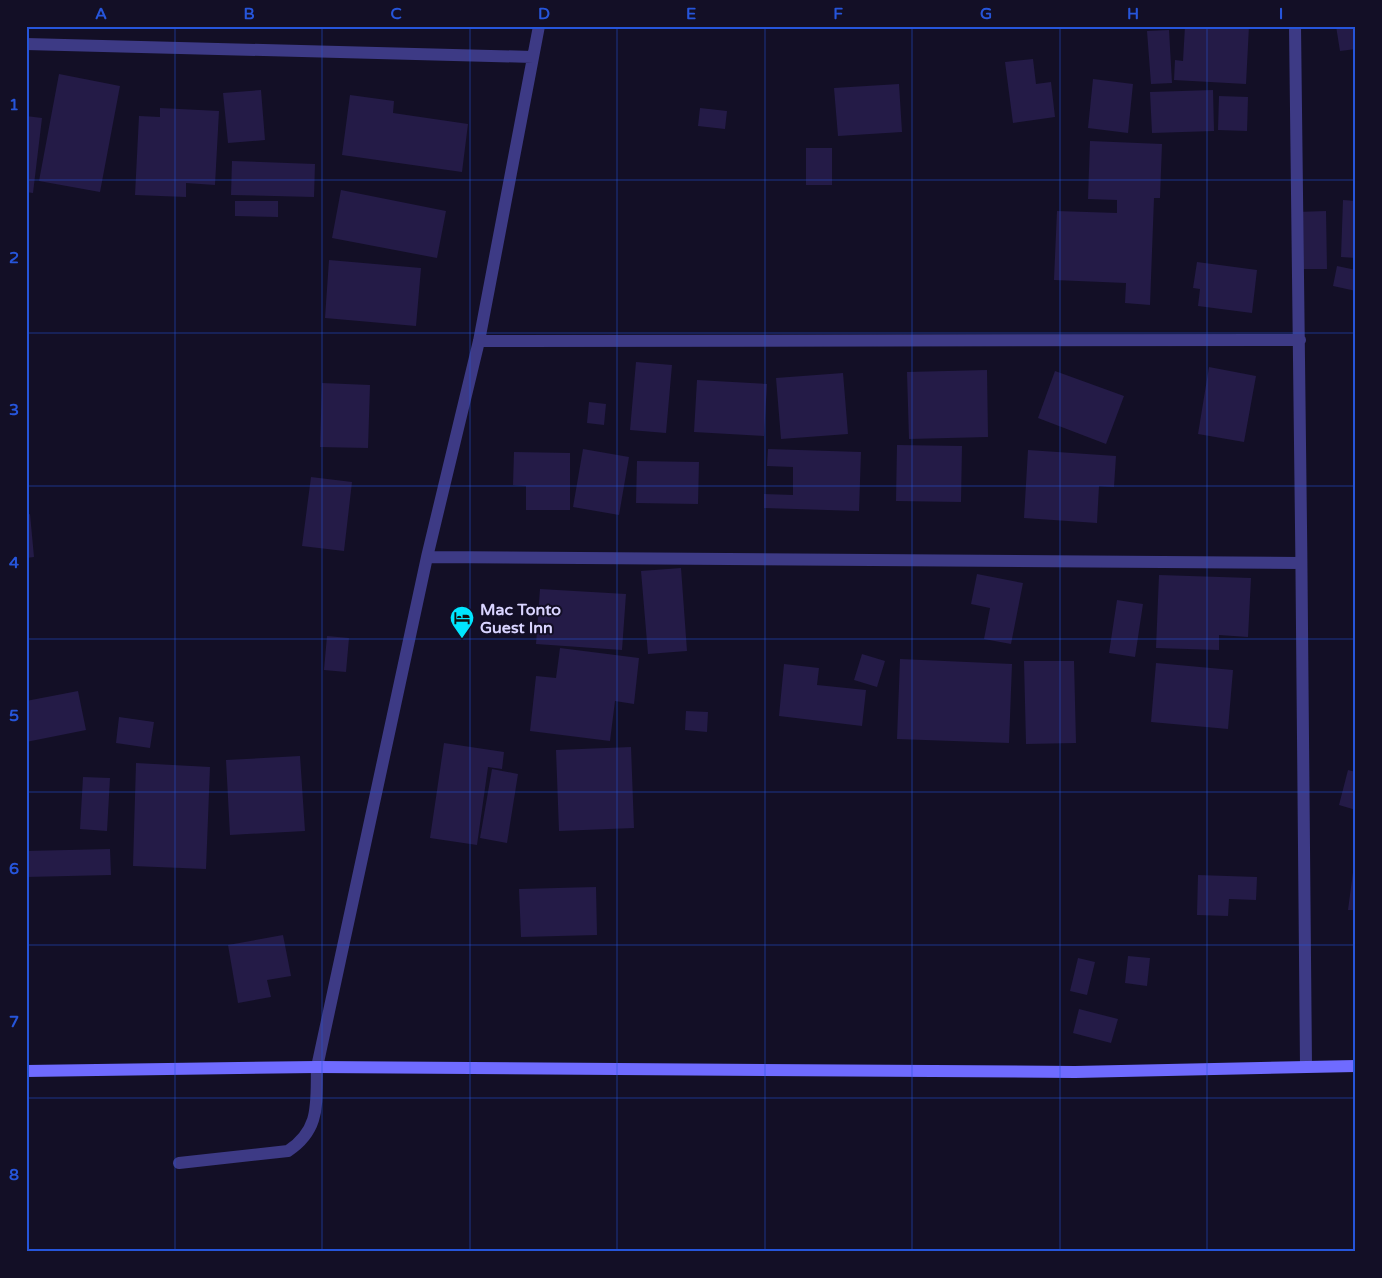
<svg xmlns="http://www.w3.org/2000/svg" width="1382" height="1278" font-family="'Varela Round',sans-serif">
  <style>
    .building { fill: #241b47 }
    .lines { fill: none; stroke-linecap: round; stroke-linejoin: round }
    .lane { stroke: #3d3a85; stroke-width: 12 }
    .street { stroke: #3d3a85; stroke-width: 12 }
    .secondary { stroke: #6f6bff; stroke-width: 12 }
    .grid { fill: none; stroke: #2655da; stroke-width: 1; stroke-opacity: 0.55 }
    .labels { text-anchor: middle; stroke-width: 4; stroke-linejoin: round; paint-order: stroke }
    .poi-label { font-size: 16px; font-weight: bold; fill: #d9d4ff; stroke: #130f26; text-anchor: start }
    .neatline { fill: none; stroke: #2655da; stroke-width: 2 }
    .grid-label { font-size: 16px; text-anchor: middle; font-weight: bold; fill: #2655da }
  </style>
  <rect width="100%" height="100%" fill="#130f26"/>
  <!-- building -->
  <path class="building" d="M 1185,26 L 1249,26 L 1246,84 L 1174,80 L 1175,60 L 1183,61 Z
    M 1336,26 L 1356,26 L 1356,49 L 1340,51 Z
    M 1169,30 L 1172,83 L 1151,84 L 1147,31 Z
    M 1033,59 L 1036,84 L 1051,82 L 1055,117 L 1013,123 L 1005,62 Z
    M 59,74 L 120,86 L 100,192 L 39,181 Z
    M 1093,79 L 1133,84 L 1128,133 L 1088,128 Z
    M 899,84 L 902,132 L 838,136 L 834,88 Z
    M 261,90 L 265,140 L 228,143 L 223,93 Z
    M 1213,90 L 1214,131 L 1152,133 L 1150,92 Z
    M 350,95 L 394,101 L 393,113 L 468,124 L 462,172 L 342,155 Z
    M 1219,96 L 1248,97 L 1247,131 L 1218,130 Z
    M 160,108 L 219,111 L 215,185 L 186,183 L 186,197 L 135,195 L 139,116 L 160,117 Z
    M 700,108 L 727,111 L 725,129 L 698,126 Z
    M 26,116 L 42,118 L 33,193 L 26,192 Z
    M 1090,141 L 1162,144 L 1160,198 L 1154,198 L 1150,305 L 1125,303 L 1126,283 L 1054,280 L 1057,211 L 1117,213 L 1117,200 L 1088,199 Z
    M 806,148 L 832,148 L 832,185 L 806,185 Z
    M 232,161 L 315,164 L 314,197 L 231,195 Z
    M 341,190 L 446,211 L 437,258 L 332,238 Z
    M 1343,200 L 1356,201 L 1356,258 L 1341,257 Z
    M 235,201 L 278,201 L 278,217 L 235,216 Z
    M 1326,211 L 1327,269 L 1298,269 L 1296,212 Z
    M 329,260 L 421,268 L 416,326 L 325,318 Z
    M 1197,262 L 1257,270 L 1252,313 L 1198,306 L 1200,289 L 1193,288 Z
    M 1337,266 L 1356,270 L 1356,291 L 1333,286 Z
    M 636,362 L 672,365 L 666,433 L 630,430 Z
    M 1209,367 L 1256,376 L 1244,442 L 1198,434 Z
    M 987,370 L 988,437 L 909,439 L 907,372 Z
    M 1055,371 L 1124,396 L 1106,444 L 1038,418 Z
    M 843,373 L 848,434 L 781,439 L 776,378 Z
    M 697,380 L 767,384 L 764,436 L 694,432 Z
    M 322,383 L 370,385 L 368,448 L 320,447 Z
    M 589,402 L 606,404 L 604,425 L 587,423 Z
    M 897,445 L 962,446 L 961,502 L 896,501 Z
    M 583,449 L 629,457 L 619,515 L 573,507 Z
    M 768,449 L 861,452 L 859,511 L 764,508 L 764,494 L 793,495 L 793,467 L 767,466 Z
    M 1028,450 L 1116,456 L 1114,487 L 1099,486 L 1097,523 L 1024,518 Z
    M 514,452 L 570,453 L 570,510 L 526,510 L 526,486 L 513,485 Z
    M 637,461 L 699,462 L 698,504 L 636,503 Z
    M 311,477 L 352,482 L 344,551 L 302,546 Z
    M 30,514 L 34,557 L 26,558 L 26,515 Z
    M 681,568 L 687,651 L 648,654 L 641,571 Z
    M 977,574 L 1023,583 L 1011,644 L 984,639 L 990,608 L 971,604 Z
    M 1159,575 L 1251,578 L 1248,637 L 1219,635 L 1219,650 L 1156,648 Z
    M 540,589 L 626,594 L 622,650 L 536,644 Z
    M 1117,600 L 1143,604 L 1135,657 L 1109,653 Z
    M 327,636 L 349,638 L 346,672 L 324,670 Z
    M 560,648 L 639,658 L 634,704 L 615,701 L 610,741 L 530,731 L 536,676 L 556,678 Z
    M 862,654 L 885,661 L 877,687 L 854,680 Z
    M 900,659 L 1012,664 L 1009,743 L 897,739 Z
    M 1024,661 L 1074,661 L 1076,743 L 1026,744 Z
    M 1156,663 L 1233,670 L 1228,729 L 1151,722 Z
    M 784,664 L 819,668 L 817,685 L 866,690 L 862,726 L 779,716 Z
    M 78,691 L 86,730 L 26,742 L 26,701 Z
    M 686,711 L 708,712 L 707,732 L 685,730 Z
    M 119,717 L 154,722 L 150,748 L 116,743 Z
    M 444,743 L 504,752 L 502,769 L 488,767 L 477,845 L 430,838 Z
    M 631,747 L 634,828 L 559,831 L 556,750 Z
    M 300,756 L 305,831 L 230,835 L 226,760 Z
    M 136,763 L 210,767 L 206,869 L 133,866 Z
    M 492,769 L 518,774 L 507,843 L 480,838 Z
    M 1348,770 L 1356,772 L 1356,810 L 1339,805 Z
    M 83,777 L 110,778 L 107,831 L 80,829 Z
    M 110,849 L 111,875 L 26,877 L 26,851 Z
    M 1355,857 L 1356,857 L 1356,910 L 1348,910 Z
    M 1198,875 L 1257,877 L 1256,900 L 1229,899 L 1228,916 L 1197,915 Z
    M 596,887 L 597,935 L 521,937 L 519,889 Z
    M 283,935 L 291,976 L 267,980 L 271,997 L 238,1003 L 228,945 Z
    M 1128,956 L 1150,958 L 1147,986 L 1125,983 Z
    M 1078,958 L 1095,962 L 1087,995 L 1070,991 Z
    M 1079,1009 L 1118,1019 L 1111,1043 L 1073,1033 Z"/>
  <g class="lines">
    <!-- lane -->
    <path class="lane" d="M 179,1163 L 288,1151 C 321,1129 316,1103 317,1067"/>
    <!-- street -->
    <path class="street" d="M 1295,26 C 1301,373 1302,719 1306,1066
      M 26,44 L 533,57
      M 479,341 L 1300,340
      M 427,557 L 1300,563
      M 317,1067 L 427,557 L 479,341 L 539,26"/>
    <!-- secondary -->
    <path class="secondary" d="M 26,1071 L 317,1067 L 1075,1072 L 1356,1066"/>
  </g>
  <!-- grid -->
  <path class="grid" d="M 175,26 L 175,1252M 322,26 L 322,1252M 470,26 L 470,1252M 617,26 L 617,1252M 765,26 L 765,1252M 912,26 L 912,1252M 1060,26 L 1060,1252M 1207,26 L 1207,1252M 26,180 L 1356,180M 26,333 L 1356,333M 26,486 L 1356,486M 26,639 L 1356,639M 26,792 L 1356,792M 26,945 L 1356,945M 26,1098 L 1356,1098"/>
  <!-- icons -->
  <defs>
    <symbol id="hotel-pin" viewBox="-11 -11 22 30"><path d="M0 17L-7.5 6A9.5 9.5 0 1 1 7.5 6Z" fill="#00e5ff" stroke="#130f26"/><path d="M-6-4.5h1.5V1H6V5H4.5V3h-9V5H-6ZM-4 0a1.8 1.8 0 1 1 3.6 0ZM.5 0V-2.5h3Q6-2.5 6 0Z" fill="#111"/></symbol>
  </defs>
  <g fill-rule="evenodd">
    <use href="#hotel-pin" x="448" y="604" width="28" height="38"/>
  </g>
  <g class="labels">
    <!-- poi labels -->
    <g class="poi-label">
      <text x="480" y="615">Mac Tonto<tspan x="480" dy="18">Guest Inn</tspan></text>
    </g>
  </g>
  <!-- border -->
  <rect width="1382" height="1278" fill="none" stroke="#130f26" stroke-width="55"/>
  <rect x="28" y="28" width="1326" height="1222" class="neatline"/>
  <g class="grid-label">
    <text x="101" y="19">A</text>
    <text x="249" y="19">B</text>
    <text x="396" y="19">C</text>
    <text x="544" y="19">D</text>
    <text x="691" y="19">E</text>
    <text x="838" y="19">F</text>
    <text x="986" y="19">G</text>
    <text x="1133" y="19">H</text>
    <text x="1281" y="19">I</text>
    <text x="14" y="110">1</text>
    <text x="14" y="263">2</text>
    <text x="14" y="415">3</text>
    <text x="14" y="568">4</text>
    <text x="14" y="721">5</text>
    <text x="14" y="874">6</text>
    <text x="14" y="1027">7</text>
    <text x="14" y="1180">8</text>
  </g>
</svg>
